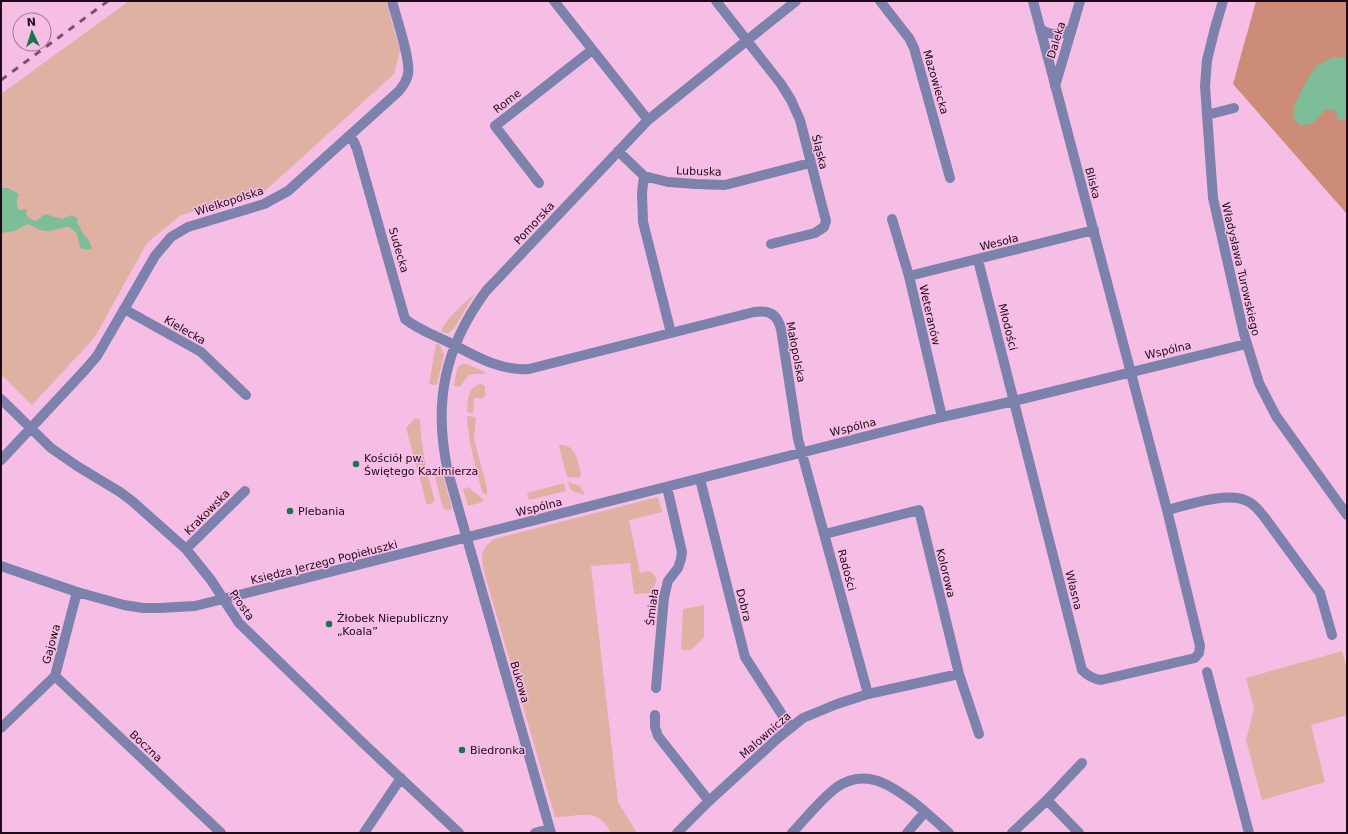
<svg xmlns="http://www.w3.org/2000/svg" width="1348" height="834" font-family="'DejaVu Sans',sans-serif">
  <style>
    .green { fill: #deb1a3 }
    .forest { fill: #cc8c78 }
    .water { fill: #7dbd98 }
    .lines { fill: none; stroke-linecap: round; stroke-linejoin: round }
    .minor { stroke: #7d82ad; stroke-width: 10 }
    .rail { stroke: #77546c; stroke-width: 3; stroke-dasharray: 7 7; stroke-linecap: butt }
    .poi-dot { fill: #17754b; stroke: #f7bee5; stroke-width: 1.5 }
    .labels { text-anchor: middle; stroke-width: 3; stroke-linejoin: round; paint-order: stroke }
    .street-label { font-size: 11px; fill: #1e0a18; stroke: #f7bee5 }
    .poi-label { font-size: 11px; fill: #1e0a18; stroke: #f7bee5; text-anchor: start }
  </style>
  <rect width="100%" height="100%" fill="#f7bee5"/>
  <!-- green -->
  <path class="green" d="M 129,1 L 386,1 L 400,51 L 394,74 L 265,191 L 181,215 L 147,243 L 95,337 L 32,405 L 1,374 L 1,94 Z
    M 475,293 L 455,327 L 449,333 L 441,332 C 444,320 466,302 475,293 Z
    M 436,344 L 440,345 L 444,355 L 437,384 L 436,385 L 429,384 Z
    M 462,364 L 467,364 L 485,372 L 484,374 C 467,374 470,372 461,386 L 457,387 L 454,385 L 457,368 Z
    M 481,384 L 485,386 L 485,396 L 481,399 L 474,398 L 473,413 L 467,412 C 468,400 467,387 481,384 Z
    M 467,416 L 476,417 L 474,439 L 487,488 L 487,495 L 482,492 C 476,467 468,442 467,416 Z
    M 415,418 L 420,420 C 421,448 427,474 435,501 L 432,503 L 427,505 L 406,428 Z
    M 561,445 C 577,445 578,463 581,475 L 579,478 L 567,477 L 559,446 Z
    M 438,472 L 441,473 L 443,476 L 452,509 L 447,510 L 443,508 L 434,473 Z
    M 568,482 L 580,486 L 585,495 C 574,491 571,494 568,482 Z
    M 564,483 L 566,491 L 529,500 L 527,493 Z
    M 468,487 L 484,500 L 480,503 L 468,506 L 463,489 Z
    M 658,497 L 662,512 L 629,520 L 640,573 L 650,571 L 654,575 L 657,580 L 651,593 L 634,594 L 630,563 L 591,566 L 618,802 L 637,833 L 611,833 C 596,805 580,818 555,817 L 484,572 C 481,555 480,550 494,539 Z
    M 704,605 L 704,637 L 691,650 L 681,650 L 683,609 Z
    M 1342,651 L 1347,669 L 1347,715 L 1311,725 L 1325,782 L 1262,800 L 1246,740 L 1254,709 L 1246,678 Z"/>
  <!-- forest -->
  <path class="forest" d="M 1256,1 L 1347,1 L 1347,214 L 1233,84 Z"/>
  <!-- water -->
  <path class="water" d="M 1333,57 L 1346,58 L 1347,59 L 1347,119 L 1344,120 L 1336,119 L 1337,113 L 1334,110 L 1326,109 C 1315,119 1318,124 1300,125 L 1294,118 L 1293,108 L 1307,80 L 1316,66 Z
    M 1,188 L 8,188 L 19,194 C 17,199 15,204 19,210 L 27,209 C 24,217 30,219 36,221 L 45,214 L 62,219 L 72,215 L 77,218 L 78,224 L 84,235 L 88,239 L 92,248 C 88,251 85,250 80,247 L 76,232 L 69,227 C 61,227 54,231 46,231 C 39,231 34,226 28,224 L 15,231 L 1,233 Z"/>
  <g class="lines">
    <!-- minor -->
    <path class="minor" d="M 554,1 L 648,120
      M 716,1 L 781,84 L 791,100 L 800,120 L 826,221 L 824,227 L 815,233 L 771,244
      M 880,1 L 909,38 L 914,48 L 950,178
      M 1223,1 L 1215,28 L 1207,60 L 1205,86 L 1213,198 L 1244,334 L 1259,383 L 1276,416 L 1347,515
      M 1040,29 C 1051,36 1061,36 1072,29
      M 1055,86 L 1080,1
      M 1207,115 L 1234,108
      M 349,136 L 354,142 L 357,149 L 405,319 C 420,331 437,336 454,345 C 477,357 501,371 529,369 L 754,312 C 770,310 777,314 781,329 L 798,439 L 868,694
      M 618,151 L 644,176 L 668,182 L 696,184 L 725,185 L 810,163
      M 644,176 L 642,193 L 643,222 L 671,333
      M 539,183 L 495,126 L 592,50
      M 892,219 L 909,276 L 942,417
      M 978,260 L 1082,670 C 1088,676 1093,679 1101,680 L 1195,658 L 1199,653 L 1200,646 L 1167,510 L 1033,1
      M 909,276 L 1094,230
      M 124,309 L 201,352 L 246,395
      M 1,399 L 51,448 L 77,466 L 120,492 L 132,501 L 186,549 L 211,580 L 239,623 L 363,743 L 459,833
      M 1,460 L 85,370 L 97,356 L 155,256 L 171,237 L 188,227 L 264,204 L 288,191 L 399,91 C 403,86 407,81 408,74 C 411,60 396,17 392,1
      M 700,479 L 745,657 L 790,727
      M 1167,510 C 1187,505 1229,491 1247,501 C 1255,504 1260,512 1265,518 L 1320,593 L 1332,635
      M 825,534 L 919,510 L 959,674 L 979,734
      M 186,549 L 245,491
      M 1,566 L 77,592 L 124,605 L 143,608 L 160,608 L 195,606 L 942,417 L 1014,401 L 1246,344
      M 1207,672 L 1249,833
      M 55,676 L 221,833
      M 656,688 L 664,597 L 668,581 L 678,568 L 681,559 L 682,552 L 667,487
      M 655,715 L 655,727 L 658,736 L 709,801
      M 1,728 L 55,676 L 77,592
      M 1047,800 L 1079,833
      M 364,833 L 401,778
      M 535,833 L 549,829
      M 551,833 L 448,472 C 433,403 444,348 486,291 L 648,120 L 796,1
      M 677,833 L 709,801 L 778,738 L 803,718 L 837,704 L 868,694 L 959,674
      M 792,833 C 805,819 822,798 837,787 C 865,768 889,784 912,801 C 925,811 937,822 949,833
      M 907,833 L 925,812
      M 1012,833 L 1047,800 L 1082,763"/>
    <!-- rail -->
    <path class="rail" d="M 1,80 L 108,1"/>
  </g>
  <!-- markers -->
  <g class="poi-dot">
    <circle cx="356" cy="464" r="4"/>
    <circle cx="290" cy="511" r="4"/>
    <circle cx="329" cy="624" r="4"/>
    <circle cx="462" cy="750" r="4"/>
  </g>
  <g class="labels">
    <!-- street labels -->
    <g class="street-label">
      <text transform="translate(1056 40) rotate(-73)" y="4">Daleka</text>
      <text transform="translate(936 82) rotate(74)" y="4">Mazowiecka</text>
      <text transform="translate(507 101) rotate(-38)" y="4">Rome</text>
      <text transform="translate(820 152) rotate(76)" y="4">Śląska</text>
      <text transform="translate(699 171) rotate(2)" y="4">Lubuska</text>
      <text transform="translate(1093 183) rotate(75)" y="4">Bliska</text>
      <text transform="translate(229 201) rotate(-18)" y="4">Wielkopolska</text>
      <text transform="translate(534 223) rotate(-47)" y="4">Pomorska</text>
      <text transform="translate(999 242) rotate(-14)" y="4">Wesoła</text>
      <text transform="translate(399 250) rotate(74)" y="4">Sudecka</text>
      <text transform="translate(1241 269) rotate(77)" y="4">Władysława Turowskiego</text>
      <text transform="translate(930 315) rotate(77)" y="4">Weteranów</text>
      <text transform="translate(1008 327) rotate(76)" y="4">Młodości</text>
      <text transform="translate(185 330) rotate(30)" y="4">Kielecka</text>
      <text transform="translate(1168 350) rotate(-13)" y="4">Wspólna</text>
      <text transform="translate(796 352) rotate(79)" y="4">Małopolska</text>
      <text transform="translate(853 427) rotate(-14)" y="4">Wspólna</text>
      <text transform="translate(539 507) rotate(-14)" y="4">Wspólna</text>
      <text transform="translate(207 512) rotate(-45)" y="4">Krakowska</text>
      <text transform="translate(324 562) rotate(-14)" y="4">Księdza Jerzego Popiełuszki</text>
      <text transform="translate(847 570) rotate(75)" y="4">Radości</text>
      <text transform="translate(946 573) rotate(76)" y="4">Kolorowa</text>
      <text transform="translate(1074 590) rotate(76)" y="4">Własna</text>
      <text transform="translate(242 605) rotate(55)" y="4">Prosta</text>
      <text transform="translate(744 605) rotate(76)" y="4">Dobra</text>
      <text transform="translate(652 607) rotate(-83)" y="4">Śmiała</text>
      <text transform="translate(51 644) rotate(-75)" y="4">Gajowa</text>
      <text transform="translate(520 682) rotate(74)" y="4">Bukowa</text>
      <text transform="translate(765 735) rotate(-41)" y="4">Malownicza</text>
      <text transform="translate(146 746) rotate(43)" y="4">Boczna</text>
    </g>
    <!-- poi labels -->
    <g class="poi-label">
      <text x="364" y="462">Kościół pw.<tspan x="364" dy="13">Świętego Kazimierza</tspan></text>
      <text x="298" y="515">Plebania</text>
      <text x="337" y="622">Żłobek Niepubliczny<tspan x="337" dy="13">„Koala”</tspan></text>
      <text x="470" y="754">Biedronka</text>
    </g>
  </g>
  <!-- border -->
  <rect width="1348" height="834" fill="none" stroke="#1e0a18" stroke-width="4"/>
  <!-- north arrow -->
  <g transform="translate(32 32) rotate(356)"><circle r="19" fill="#f7bee5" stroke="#a07693"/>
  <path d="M0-3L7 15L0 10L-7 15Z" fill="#17754b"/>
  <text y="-6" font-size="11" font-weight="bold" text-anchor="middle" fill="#1e0a18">N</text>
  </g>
</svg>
